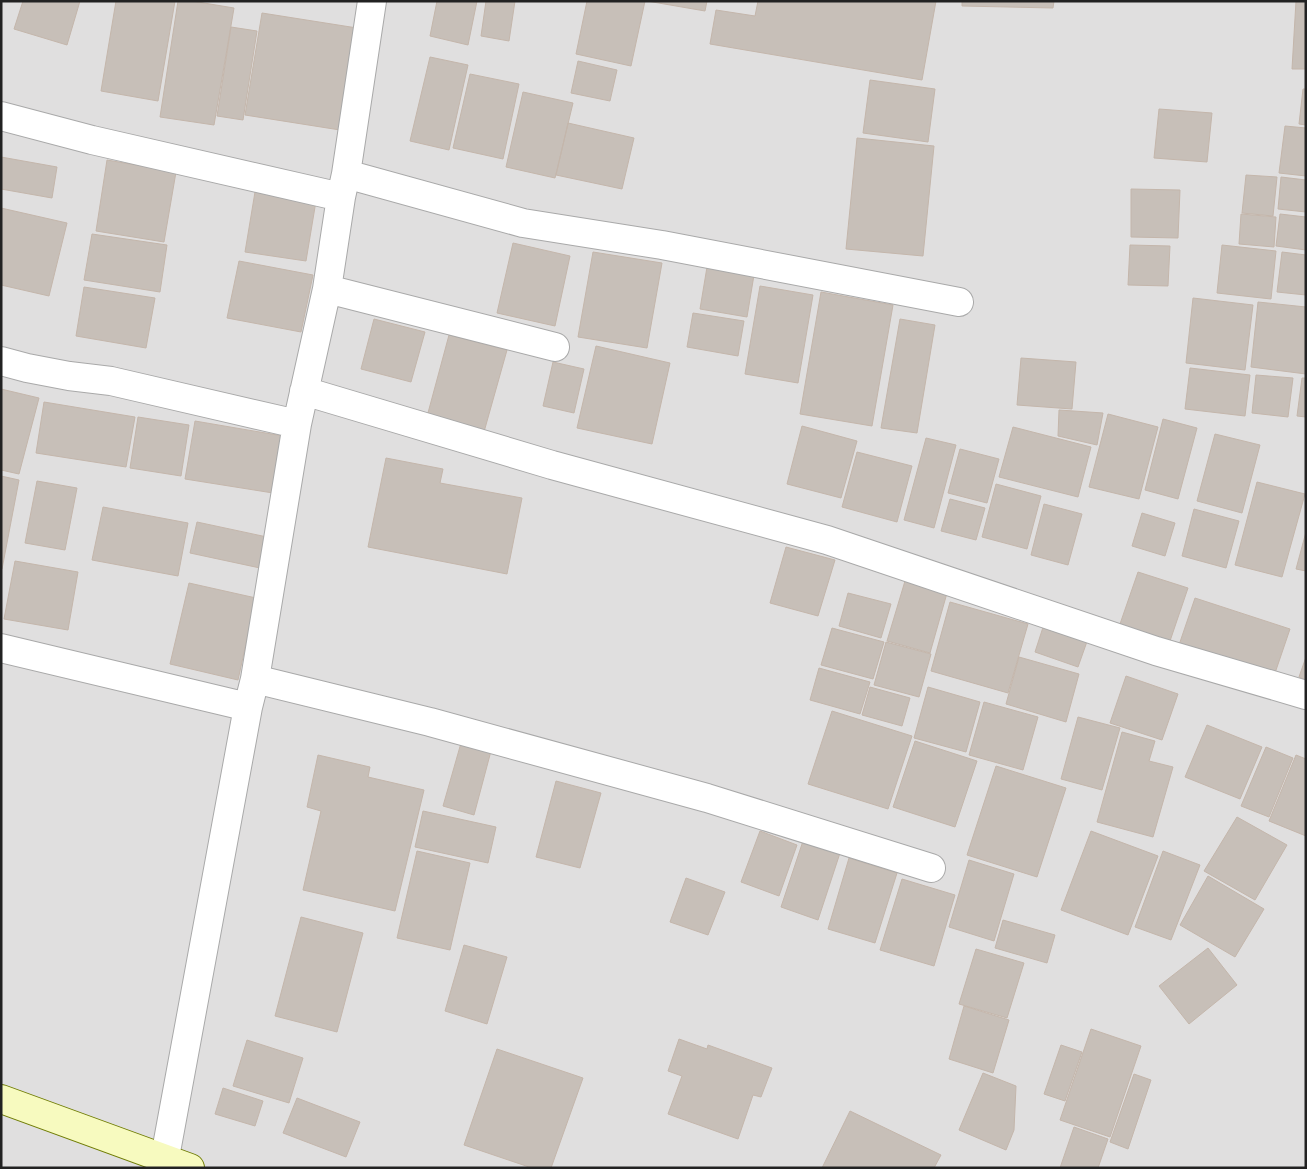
<svg xmlns="http://www.w3.org/2000/svg" width="1307" height="1169" font-family="Manrope,sans-serif">
  <style>
    .residential { fill: #e0dfdf }
    .building { fill: #c7bfb8; stroke: #c4b6ab }
    .lines { fill: none; stroke-linecap: round; stroke-linejoin: round }
    .street-casing { stroke: #a9a9a9; stroke-width: 30 }
    .secondary-casing { stroke: #707d05; stroke-width: 30 }
    .street { stroke: #fff; stroke-width: 28 }
    .secondary { stroke: #f7fabf; stroke-width: 28 }
  </style>
  <rect width="100%" height="100%" fill="#f2efe9"/>
  <!-- residential -->
  <path class="residential" d="M 1,1 L 1306,1 L 1306,1168 L 1,1168 Z"/>
  <!-- building -->
  <path class="building" d="M 23,1 L 80,1 L 67,45 L 14,29 Z
    M 116,1 L 175,1 L 158,101 L 101,91 Z
    M 178,1 L 192,1 L 234,8 L 214,125 L 160,117 Z
    M 437,1 L 477,1 L 468,45 L 430,36 Z
    M 486,1 L 515,1 L 509,41 L 481,36 Z
    M 587,1 L 645,1 L 631,66 L 576,54 Z
    M 647,1 L 707,1 L 705,11 Z
    M 758,1 L 936,1 L 922,80 L 710,44 L 716,10 L 755,16 Z
    M 962,1 L 1054,1 L 1053,8 L 962,6 Z
    M 1296,1 L 1306,1 L 1306,69 L 1292,69 Z
    M 262,13 L 357,28 L 340,130 L 245,115 Z
    M 231,27 L 257,31 L 243,120 L 217,116 Z
    M 430,57 L 468,65 L 449,150 L 410,141 Z
    M 578,61 L 617,70 L 610,101 L 571,93 Z
    M 470,74 L 519,84 L 503,159 L 453,148 Z
    M 870,80 L 935,89 L 928,142 L 863,133 Z
    M 1303,89 L 1306,89 L 1306,125 L 1299,124 Z
    M 523,92 L 573,103 L 555,178 L 506,167 Z
    M 1159,109 L 1212,113 L 1207,162 L 1154,158 Z
    M 568,123 L 634,138 L 622,189 L 556,175 Z
    M 1285,126 L 1306,128 L 1306,176 L 1279,173 Z
    M 857,138 L 934,146 L 923,256 L 846,249 Z
    M 1,157 L 57,167 L 52,198 L 1,189 Z
    M 107,160 L 176,172 L 164,242 L 96,231 Z
    M 1246,175 L 1277,177 L 1273,216 L 1242,213 Z
    M 1281,177 L 1306,180 L 1306,212 L 1278,209 Z
    M 1131,189 L 1180,190 L 1178,238 L 1131,237 Z
    M 255,192 L 316,201 L 306,261 L 245,252 Z
    M 1,208 L 67,223 L 49,296 L 1,285 Z
    M 1241,214 L 1276,217 L 1274,247 L 1239,244 Z
    M 1280,214 L 1306,217 L 1306,250 L 1276,246 Z
    M 92,234 L 167,245 L 160,292 L 84,280 Z
    M 513,243 L 570,256 L 555,326 L 497,313 Z
    M 1130,245 L 1170,246 L 1168,286 L 1128,285 Z
    M 1222,245 L 1276,251 L 1271,299 L 1217,293 Z
    M 593,252 L 662,263 L 647,348 L 578,337 Z
    M 1282,252 L 1306,255 L 1306,295 L 1277,292 Z
    M 239,261 L 313,275 L 301,332 L 227,318 Z
    M 707,267 L 754,275 L 747,317 L 700,309 Z
    M 760,286 L 813,295 L 798,383 L 745,374 Z
    M 84,287 L 155,298 L 146,348 L 76,336 Z
    M 821,292 L 893,305 L 872,426 L 800,414 Z
    M 1193,298 L 1253,305 L 1245,370 L 1186,363 Z
    M 1258,302 L 1306,307 L 1306,374 L 1251,367 Z
    M 693,313 L 744,321 L 738,356 L 687,347 Z
    M 374,319 L 425,332 L 411,382 L 361,369 Z
    M 900,319 L 935,325 L 917,433 L 881,428 Z
    M 449,335 L 507,350 L 482,439 L 425,424 Z
    M 596,346 L 670,363 L 652,444 L 577,428 Z
    M 1021,358 L 1076,362 L 1072,409 L 1017,405 Z
    M 553,362 L 584,369 L 574,413 L 543,406 Z
    M 1190,368 L 1250,375 L 1245,416 L 1185,409 Z
    M 1256,375 L 1293,378 L 1288,417 L 1252,413 Z
    M 1302,378 L 1306,378 L 1306,417 L 1297,416 Z
    M 1,389 L 39,398 L 19,474 L 1,470 Z
    M 44,402 L 135,417 L 126,467 L 36,453 Z
    M 1059,410 L 1103,413 L 1097,445 L 1058,436 Z
    M 1108,414 L 1158,427 L 1139,499 L 1089,487 Z
    M 138,417 L 189,425 L 181,476 L 130,468 Z
    M 1163,419 L 1197,428 L 1178,499 L 1145,490 Z
    M 195,421 L 283,436 L 273,493 L 185,479 Z
    M 802,426 L 857,441 L 841,498 L 787,484 Z
    M 1013,427 L 1091,447 L 1078,497 L 999,477 Z
    M 1215,434 L 1260,445 L 1242,513 L 1197,501 Z
    M 926,438 L 956,445 L 934,528 L 904,520 Z
    M 960,449 L 999,459 L 987,503 L 948,493 Z
    M 857,452 L 912,466 L 897,522 L 842,507 Z
    M 386,458 L 443,469 L 440,483 L 522,498 L 507,574 L 368,547 Z
    M 1,476 L 19,480 L 2,569 L 1,569 Z
    M 37,481 L 77,488 L 65,550 L 25,543 Z
    M 1257,482 L 1305,494 L 1282,577 L 1235,565 Z
    M 996,484 L 1041,496 L 1027,549 L 982,537 Z
    M 950,499 L 985,508 L 976,540 L 941,531 Z
    M 1044,504 L 1082,514 L 1068,565 L 1031,555 Z
    M 103,507 L 188,523 L 178,576 L 92,560 Z
    M 1194,509 L 1239,521 L 1226,568 L 1182,556 Z
    M 1142,513 L 1175,523 L 1165,556 L 1132,546 Z
    M 197,522 L 267,537 L 260,568 L 190,553 Z
    M 1306,532 L 1306,571 L 1296,569 Z
    M 786,547 L 835,560 L 818,616 L 770,603 Z
    M 15,561 L 78,572 L 68,630 L 4,619 Z
    M 908,571 L 949,586 L 930,653 L 887,641 Z
    M 1138,572 L 1188,588 L 1170,641 L 1120,624 Z
    M 189,583 L 256,598 L 238,680 L 170,664 Z
    M 848,593 L 891,604 L 881,638 L 839,626 Z
    M 1195,598 L 1290,629 L 1274,676 L 1179,645 Z
    M 950,602 L 1028,624 L 1008,693 L 931,671 Z
    M 1046,618 L 1090,633 L 1078,667 L 1035,652 Z
    M 832,628 L 884,642 L 873,679 L 821,665 Z
    M 886,642 L 931,654 L 919,697 L 874,685 Z
    M 1019,657 L 1079,674 L 1066,722 L 1006,704 Z
    M 1306,657 L 1306,680 L 1299,677 Z
    M 819,668 L 870,682 L 860,714 L 810,700 Z
    M 1126,676 L 1178,694 L 1162,740 L 1110,723 Z
    M 870,687 L 910,698 L 902,726 L 862,715 Z
    M 928,687 L 980,702 L 966,752 L 914,738 Z
    M 984,702 L 1038,717 L 1023,770 L 969,755 Z
    M 832,711 L 912,736 L 888,809 L 808,784 Z
    M 1078,717 L 1120,728 L 1102,790 L 1061,779 Z
    M 1207,725 L 1262,747 L 1240,799 L 1185,777 Z
    M 1122,732 L 1155,741 L 1149,761 L 1173,767 L 1153,837 L 1097,822 Z
    M 915,741 L 977,761 L 955,827 L 893,807 Z
    M 461,743 L 491,751 L 474,815 L 443,806 Z
    M 1266,747 L 1293,758 L 1269,817 L 1241,806 Z
    M 318,755 L 370,767 L 368,777 L 424,790 L 395,911 L 303,890 L 321,811 L 307,807 Z
    M 1296,755 L 1306,759 L 1306,836 L 1269,821 Z
    M 996,766 L 1066,788 L 1037,877 L 967,855 Z
    M 556,781 L 601,793 L 580,868 L 536,857 Z
    M 423,811 L 496,827 L 488,863 L 415,847 Z
    M 1237,817 L 1287,845 L 1255,900 L 1204,871 Z
    M 760,831 L 797,845 L 779,896 L 741,882 Z
    M 1091,831 L 1158,856 L 1128,935 L 1061,910 Z
    M 803,841 L 840,853 L 818,920 L 781,907 Z
    M 417,851 L 470,863 L 450,950 L 397,938 Z
    M 1163,851 L 1200,865 L 1171,940 L 1135,927 Z
    M 849,858 L 897,873 L 875,943 L 828,929 Z
    M 969,860 L 1014,874 L 994,941 L 949,927 Z
    M 1208,876 L 1264,909 L 1235,957 L 1180,925 Z
    M 686,878 L 725,892 L 708,935 L 670,922 Z
    M 902,879 L 955,895 L 934,966 L 880,950 Z
    M 301,917 L 363,933 L 337,1032 L 275,1016 Z
    M 1003,920 L 1055,935 L 1047,963 L 995,948 Z
    M 464,945 L 507,957 L 487,1024 L 445,1011 Z
    M 1208,948 L 1237,985 L 1189,1024 L 1159,986 Z
    M 976,949 L 1024,963 L 1007,1018 L 959,1004 Z
    M 964,1006 L 1009,1020 L 993,1073 L 949,1059 Z
    M 1091,1029 L 1141,1046 L 1110,1137 L 1060,1120 Z
    M 679,1039 L 707,1049 L 708,1045 L 772,1068 L 761,1097 L 753,1095 L 738,1139 L 668,1114 L 682,1076 L 668,1071 Z
    M 247,1040 L 303,1058 L 289,1103 L 233,1086 Z
    M 1061,1045 L 1082,1052 L 1065,1101 L 1044,1094 Z
    M 497,1049 L 583,1078 L 551,1168 L 532,1168 L 464,1145 Z
    M 983,1073 L 1016,1086 L 1014,1130 L 1006,1150 L 959,1130 Z
    M 1134,1074 L 1151,1080 L 1128,1149 L 1110,1142 Z
    M 223,1088 L 263,1101 L 255,1126 L 215,1114 Z
    M 297,1098 L 360,1122 L 346,1157 L 283,1133 Z
    M 850,1111 L 941,1155 L 934,1168 L 822,1168 Z
    M 1074,1127 L 1108,1139 L 1098,1168 L 1060,1168 Z"/>
  <g class="lines">
    <defs>
      <path id="street" d="M 1,116 L 92,140 L 341,197
        M 346,174 L 523,223 L 662,245 L 959,302
        M 327,289 L 555,347
        M 1,361 L 27,368 L 69,376 L 111,381 L 297,424
        M 304,391 L 552,465 L 827,540 L 1156,651 L 1306,695
        M 1,648 L 248,707
        M 255,679 L 430,722 L 707,798 L 931,868
        M 163,1168 L 248,707 L 255,679 L 297,424 L 327,289 L 341,197 L 346,174 L 372,1"/>
      <path id="secondary" d="M 1,1099 L 190,1168"/>
    </defs>
    <!-- street casing -->
    <use href="#street" class="street-casing"/>
    <!-- secondary casing -->
    <use href="#secondary" class="secondary-casing"/>
    <!-- street -->
    <use href="#street" class="street"/>
    <!-- secondary -->
    <use href="#secondary" class="secondary"/>
  </g>
  <!-- border -->
  <rect width="1307" height="1169" fill="none" stroke="#222222" stroke-width="5"/>
</svg>
